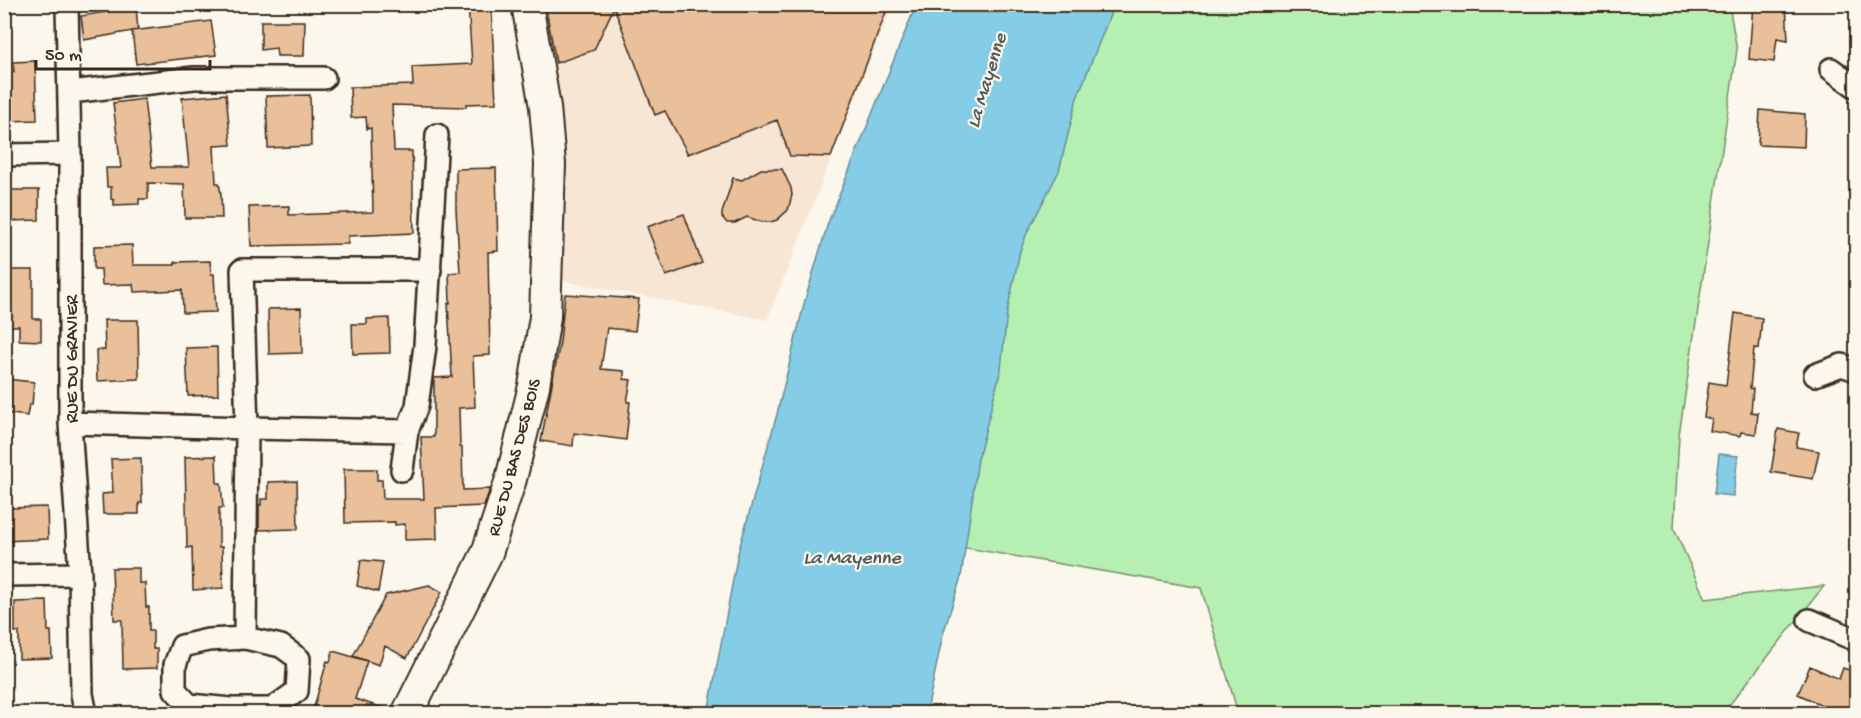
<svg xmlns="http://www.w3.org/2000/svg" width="1861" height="718" font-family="'Gochi Hand',sans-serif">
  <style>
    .built { fill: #f6e6d3 }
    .green { fill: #b6efb2; stroke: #788c68; stroke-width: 1.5 }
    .water { fill: #85cde6; stroke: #678c96; stroke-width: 1.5 }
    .building { fill: #e9c099; stroke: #3b2a1e; stroke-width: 1.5 }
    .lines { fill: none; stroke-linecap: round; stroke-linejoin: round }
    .street-casing { stroke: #3b2a1e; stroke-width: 26 }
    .secondary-casing { stroke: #3b2a1e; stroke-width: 34 }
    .street { stroke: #fbf7ec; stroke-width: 21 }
    .secondary { stroke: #fbf7ec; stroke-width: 30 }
    .labels { text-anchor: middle; stroke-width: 4.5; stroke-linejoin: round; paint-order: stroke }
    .street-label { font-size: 18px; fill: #3b2a1e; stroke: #fbf7ec }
    .water-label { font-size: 20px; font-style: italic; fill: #515b5a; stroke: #fbf7ec }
  </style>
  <rect width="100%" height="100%" fill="#fbf7ec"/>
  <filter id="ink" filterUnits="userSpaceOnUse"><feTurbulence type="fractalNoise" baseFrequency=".0167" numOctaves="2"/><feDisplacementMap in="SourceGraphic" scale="12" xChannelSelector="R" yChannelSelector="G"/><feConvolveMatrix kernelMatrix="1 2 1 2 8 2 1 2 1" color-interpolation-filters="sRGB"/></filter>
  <g filter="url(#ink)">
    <!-- built -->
    <path class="built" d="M 520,5 L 892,5 L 767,320 L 560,280 Z"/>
    <!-- green -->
    <path class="green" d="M 1099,5 L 1729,5 L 1737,50 L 1679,435 L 1674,528 L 1705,599 L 1824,586 L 1723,713 L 1238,713 L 1201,588 L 943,544 L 1013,209 Z"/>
    <!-- water -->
    <path class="water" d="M 916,5 L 1114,5 L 1077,98 L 1059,171 L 1027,233 L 1020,251 L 1007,312 L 1001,369 L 978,459 L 961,577 L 943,634 L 927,711 L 926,714 L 708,713 L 738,553 L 777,414 L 805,300 L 828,223 Z
      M 1719,454 L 1738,456 L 1733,496 L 1714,494 Z"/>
    <!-- building -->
    <path class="building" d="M 468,4 L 491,4 L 496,103 L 466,104 L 466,107 L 392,105 L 394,151 L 412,151 L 414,233 L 348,236 L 348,244 L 251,246 L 249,207 L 289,206 L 289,215 L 373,212 L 371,128 L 367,129 L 366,117 L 351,118 L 350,87 L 413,85 L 412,67 L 472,64 Z
      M 545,4 L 889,4 L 831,157 L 790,156 L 777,120 L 688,154 L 665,111 L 655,115 L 614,7 L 594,50 L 556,63 Z
      M 1753,4 L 1786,4 L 1788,40 L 1777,38 L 1774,62 L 1749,59 Z
      M 136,7 L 138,30 L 84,40 L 81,16 Z
      M 211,21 L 216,55 L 136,64 L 132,31 Z
      M 261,21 L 305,21 L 304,56 L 277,56 L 276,48 L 261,50 Z
      M 35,61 L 37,120 L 10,121 L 9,72 L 14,72 L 13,62 Z
      M 226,94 L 231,145 L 214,146 L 216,183 L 219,183 L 221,194 L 222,218 L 185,218 L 184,184 L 148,183 L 148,199 L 139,199 L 139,204 L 114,205 L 114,200 L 111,199 L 111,187 L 107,187 L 106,168 L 121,168 L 113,103 L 144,99 L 152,167 L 189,167 L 182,98 Z
      M 310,95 L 311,146 L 268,148 L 266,96 Z
      M 1760,110 L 1805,114 L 1804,147 L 1758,145 Z
      M 496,168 L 498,251 L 488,252 L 490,355 L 473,356 L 475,407 L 459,408 L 460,447 L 462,447 L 463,490 L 490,489 L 484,506 L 436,508 L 437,539 L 405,540 L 405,524 L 395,525 L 395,522 L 345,523 L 344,469 L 377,469 L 377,480 L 382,480 L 383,499 L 424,499 L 421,437 L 434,437 L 434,378 L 452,377 L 448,303 L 450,303 L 449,273 L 460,272 L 456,210 L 456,169 Z
      M 761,169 L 782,169 L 791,188 L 792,195 L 788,210 L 777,220 L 770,222 L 762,222 L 747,217 L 735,223 L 727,223 L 722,217 L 722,213 L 733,178 L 742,180 Z
      M 8,190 L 39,190 L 39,220 L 9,221 Z
      M 684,214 L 702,263 L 666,276 L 647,227 Z
      M 132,245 L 133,265 L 175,265 L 175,262 L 210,261 L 211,274 L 214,274 L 216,312 L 183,313 L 182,290 L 134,292 L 133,284 L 102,285 L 101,269 L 94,269 L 94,246 Z
      M 4,270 L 33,270 L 33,319 L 41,319 L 41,341 L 19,340 L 19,326 L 4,326 Z
      M 565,294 L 639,299 L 635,331 L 607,328 L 601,369 L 624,371 L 624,379 L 631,380 L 627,402 L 630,402 L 626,440 L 574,433 L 573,446 L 541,441 L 560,342 Z
      M 301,308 L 302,353 L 269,354 L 268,309 Z
      M 1735,313 L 1762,318 L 1759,349 L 1754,348 L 1750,388 L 1753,389 L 1751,412 L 1758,413 L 1756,434 L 1741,432 L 1740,436 L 1710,431 L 1712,419 L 1704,417 L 1709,382 L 1726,385 Z
      M 389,318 L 390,353 L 353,354 L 352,324 L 367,324 L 367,319 Z
      M 104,320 L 138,320 L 139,379 L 97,381 L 96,350 L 105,350 Z
      M 217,347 L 218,395 L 188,396 L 186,348 Z
      M 4,379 L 34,382 L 32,405 L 29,405 L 27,416 L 4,413 Z
      M 1778,429 L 1799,433 L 1796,447 L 1819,451 L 1813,479 L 1771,472 Z
      M 216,456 L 217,483 L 221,483 L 223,508 L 219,508 L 219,547 L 222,547 L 223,588 L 193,590 L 192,547 L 187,548 L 185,457 Z
      M 141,458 L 142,503 L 139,503 L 139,514 L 103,514 L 102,494 L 113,493 L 111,459 Z
      M 297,481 L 298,529 L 259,530 L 259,505 L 261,505 L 261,499 L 268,499 L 268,482 Z
      M 47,507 L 48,539 L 4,541 L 4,508 Z
      M 361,560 L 383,562 L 378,592 L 357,586 Z
      M 112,568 L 139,568 L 139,583 L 145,583 L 146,607 L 149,607 L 149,631 L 153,631 L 153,649 L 157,649 L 157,668 L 123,669 L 122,620 L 114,620 Z
      M 429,585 L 442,592 L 407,658 L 385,646 L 379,665 L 353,656 L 386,595 Z
      M 47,601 L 48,631 L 51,631 L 52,658 L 19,659 L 19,632 L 15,632 L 15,602 Z
      M 333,651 L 367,661 L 355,699 L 389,710 L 388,714 L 312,714 L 327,661 L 330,662 Z
      M 1810,666 L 1839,679 L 1843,668 L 1857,673 L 1857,706 L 1853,714 L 1835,714 L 1835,711 L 1798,694 Z"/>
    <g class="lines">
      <defs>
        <path id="street" d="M 67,4 L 70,154 L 70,423 L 80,574 L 82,694 L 86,714
          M 1831,69 L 1856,87
          M 70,92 L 194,78 L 324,78
          M 4,155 L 70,154
          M 1815,375 L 1842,365 L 1856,370
          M 70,423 L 247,428 L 242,270 L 430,270
          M 402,470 L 407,431
          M 4,575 L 80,574
          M 1809,620 L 1856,640
          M 245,638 L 281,646 L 299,659 L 297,691 L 272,709 L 231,709 L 189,705 L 175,690 L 175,665 L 182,646 L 208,640 L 245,638 L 247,428 L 407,431 L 417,406 L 425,346 L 437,135"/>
        <path id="secondary" d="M 407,714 L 487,553 L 511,479 L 534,386 L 545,317 L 550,164 L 545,107 L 527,4"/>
      </defs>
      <!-- street casing -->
      <use href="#street" class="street-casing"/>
      <!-- secondary casing -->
      <use href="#secondary" class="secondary-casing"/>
      <!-- street -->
      <use href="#street" class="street"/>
      <!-- secondary -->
      <use href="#secondary" class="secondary"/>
    </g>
  </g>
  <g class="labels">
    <!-- street labels -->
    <g class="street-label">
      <text transform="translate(71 359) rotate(-90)" y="6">RUE DU GRAVIER</text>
      <text transform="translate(513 457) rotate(-75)" y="6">RUE DU BAS DES BOIS</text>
    </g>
    <!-- water labels -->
    <g class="water-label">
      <text transform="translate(985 80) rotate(-73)" y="7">La Mayenne</text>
      <text x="852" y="563">La Mayenne</text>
    </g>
  </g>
  <!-- margin -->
  <rect width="1861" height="718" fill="none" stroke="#fbf7ec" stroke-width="24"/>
  <rect x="12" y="12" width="1837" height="694" fill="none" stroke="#3b2a1e" stroke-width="2" filter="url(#ink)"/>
  <!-- scale -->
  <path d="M36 60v9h174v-9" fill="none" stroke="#3b2a1e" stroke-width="3"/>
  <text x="45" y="60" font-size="18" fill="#3b2a1e" stroke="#fbf7ec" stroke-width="4.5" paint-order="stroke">50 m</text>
</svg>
